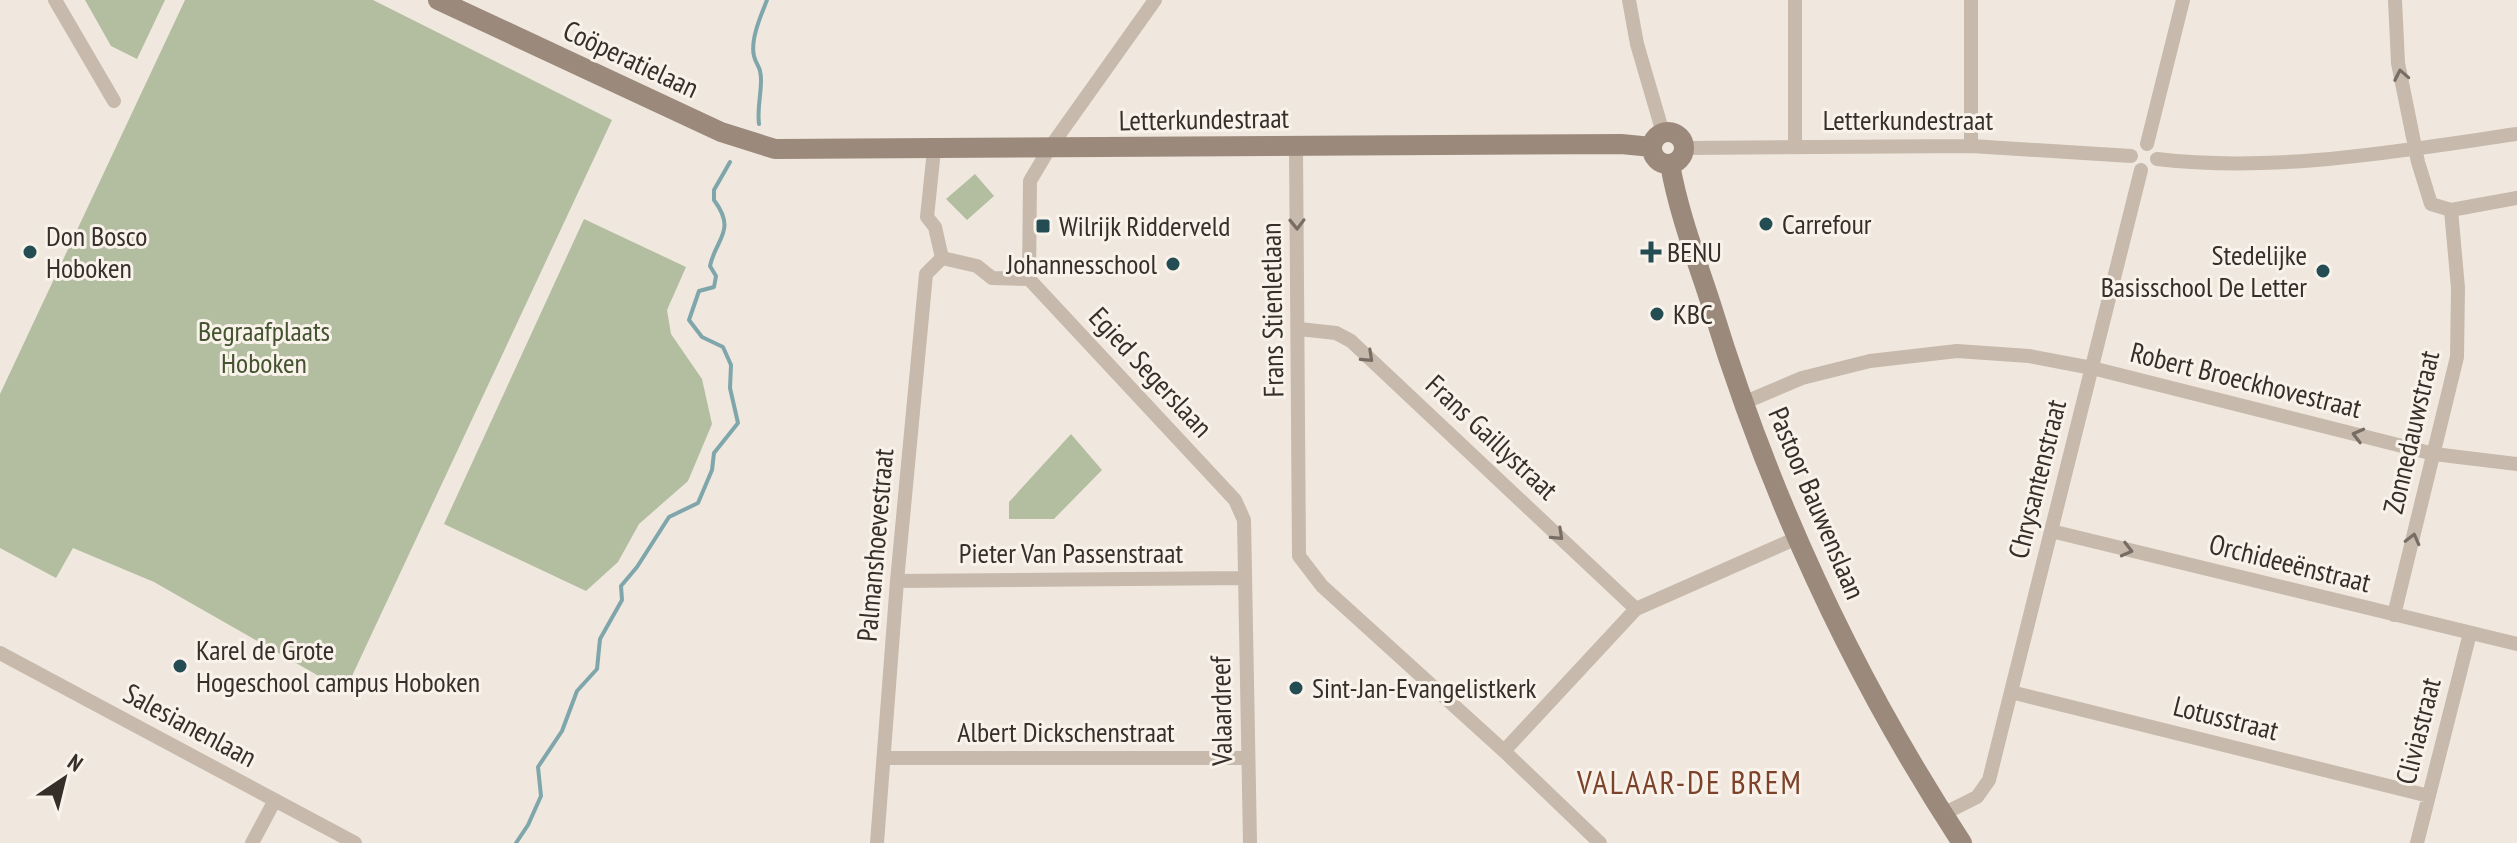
<svg xmlns="http://www.w3.org/2000/svg" width="2517" height="843" font-family="'PT Sans Narrow',sans-serif">
  <style>
    .green { fill: #b2be9f }
    .lines { fill: none; stroke-linecap: round; stroke-linejoin: round }
    .stream { stroke: #7fa6ab; stroke-width: 4 }
    .street { stroke: #c7b9ab; stroke-width: 14 }
    .secondary { stroke: #9b897c; stroke-width: 20 }
    .oneway { stroke: #776d64 }
    .poi-dot { fill: #234d53; stroke: #f8f2ea; stroke-width: 3 }
    .labels { text-anchor: middle; stroke-width: 6; stroke-linejoin: round; paint-order: stroke }
    .street-label { font-size: 28px; fill: #362e29; stroke: #f8f2ea }
    .poi-label { font-size: 28px; fill: #362e29; stroke: #f8f2ea; text-anchor: start }
    .park-label { font-size: 28px; fill: #43522f; stroke: #f8f2ea }
    .quarter-label { font-size: 32px; letter-spacing: 2px; fill: #7d422a; stroke: #f8f2ea }
  </style>
  <rect width="100%" height="100%" fill="#f0e8de"/>
  <!-- green -->
  <path class="green" d="M 85,0 L 165,0 L 137,59 L 111,46 Z
    M 185,0 L 373,0 L 612,120 L 345,691 L 154,582 L 73,548 L 56,578 L 0,548 L 0,394 Z
    M 975,174 L 994,196 L 967,220 L 946,199 Z
    M 584,219 L 686,267 L 667,310 L 671,334 L 702,379 L 712,424 L 688,481 L 639,524 L 618,562 L 586,591 L 444,524 Z
    M 1071,434 L 1102,470 L 1054,519 L 1009,519 L 1009,502 Z"/>
  <g class="lines">
    <!-- stream -->
    <path class="stream" d="M 759,124 C 757,109 761,96 761,80 C 761,65 757,68 754,56 C 750,40 761,15 767,0
      M 516,843 L 528,825 L 541,796 L 538,767 L 562,731 L 577,691 L 597,669 L 600,639 L 622,600 L 621,586 L 637,567 L 669,517 L 698,503 L 712,470 L 714,453 L 738,423 L 730,388 L 731,365 L 723,347 L 702,337 L 689,320 L 699,291 L 714,287 L 716,276 L 710,266 C 716,238 737,231 714,200 L 714,190 L 730,162"/>
    <!-- street -->
    <path class="street" d="M 55,0 L 114,101
      M 1629,0 L 1637,44 L 1663,133
      M 2395,0 L 2398,63 L 2418,162 L 2431,204 L 2451,210 L 2517,198
      M 2147,144 L 2183,0
      M 1296,146 L 1299,556 L 1322,586 L 1504,751 L 1600,843
      M 1971,146 L 1971,0
      M 1795,147 L 1795,0
      M 1684,148 L 1971,146 L 2131,156
      M 934,150 L 927,217 L 935,227 L 942,258
      M 2157,159 C 2277,173 2398,151 2517,134
      M 942,258 L 977,266 L 992,278 L 1029,279
      M 1029,279 L 1235,500 L 1244,520 L 1250,843
      M 1029,279 L 1030,181 L 1049,149 L 1155,0
      M 1299,329 L 1336,333 L 1351,341 L 1636,609
      M 1743,403 L 1802,378 L 1870,361 L 1957,351 L 2029,356 L 2092,368 L 2434,454 L 2517,464
      M 2051,531 L 2517,644
      M 897,581 L 1245,578
      M 2394,615 L 2457,357 L 2458,288 L 2451,210
      M 0,653 L 355,843
      M 2011,692 L 2429,796
      M 1504,751 L 1636,609 L 1797,538
      M 884,758 L 1248,758
      M 1943,814 L 1977,797 L 1989,780 L 2141,170
      M 252,843 L 275,800
      M 877,843 L 897,581 L 926,274 L 942,258
      M 2417,843 L 2470,633"/>
    <!-- secondary -->
    <path class="secondary" d="M 438,0 L 721,132 L 775,149 L 1621,144 L 1652,147
      M1652 148a16 16 0 1 1 32 0a16 16 0 1 1-32 0Z
      M 1670,164 C 1678,211 1696,258 1711,304 C 1769,494 1853,677 1962,843"/>
  </g>
  <!-- one-way arrows -->
  <defs><path id="oneway-chevron" d="M-2-3.5L2.5 0L-2 3.5" fill="none" stroke-width="1.6" stroke-linecap="round" stroke-linejoin="round" transform="scale(2)"/></defs>
  <g class="oneway">
    <use href="#oneway-chevron" transform="translate(2401 75) rotate(-101)"/>
    <use href="#oneway-chevron" transform="translate(1297 224) rotate(89)"/>
    <use href="#oneway-chevron" transform="translate(1368 357) rotate(43)"/>
    <use href="#oneway-chevron" transform="translate(2358 435) rotate(-166)"/>
    <use href="#oneway-chevron" transform="translate(1558 535) rotate(43)"/>
    <use href="#oneway-chevron" transform="translate(2413 539) rotate(-76)"/>
    <use href="#oneway-chevron" transform="translate(2127 550) rotate(14)"/>
  </g>
  <!-- markers -->
  <g class="poi-dot">
    <circle cx="1766" cy="224" r="8"/>
    <rect x="1035" y="218" width="16" height="16" rx="4"/>
    <circle cx="30" cy="252" r="8"/>
    <path d="M1647 240h8v8h8v8h-8v8h-8v-8h-8v-8h8z"/>
    <circle cx="1173" cy="264" r="8"/>
    <circle cx="2323" cy="271" r="8"/>
    <circle cx="1657" cy="314" r="8"/>
    <circle cx="180" cy="666" r="8"/>
    <circle cx="1296" cy="688" r="8"/>
  </g>
  <g class="labels">
    <!-- street labels -->
    <g class="street-label">
      <text transform="translate(631 59) rotate(25)" y="10">Coöperatielaan</text>
      <text transform="translate(1204 119) rotate(-1)" y="10">Letterkundestraat</text>
      <text x="1908" y="130">Letterkundestraat</text>
      <text transform="translate(1272 310) rotate(-91)" y="10">Frans Stienletlaan</text>
      <text transform="translate(1151 372) rotate(47)" y="10">Egied Segerslaan</text>
      <text transform="translate(2246 380) rotate(14)" y="10">Robert Broeckhovestraat</text>
      <text transform="translate(2411 432) rotate(-77)" y="10">Zonnedauwstraat</text>
      <text transform="translate(1492 437) rotate(43)" y="10">Frans Gaillystraat</text>
      <text transform="translate(2037 479) rotate(-76)" y="10">Chrysantenstraat</text>
      <text transform="translate(1817 503) rotate(67)" y="10">Pastoor Bauwenslaan</text>
      <text transform="translate(875 545) rotate(-85)" y="10">Palmanshoevestraat</text>
      <text x="1071" y="563">Pieter Van Passenstraat</text>
      <text transform="translate(2290 563) rotate(14)" y="10">Orchideeënstraat</text>
      <text transform="translate(1221 711) rotate(-91)" y="10">Valaardreef</text>
      <text transform="translate(2226 718) rotate(14)" y="10">Lotusstraat</text>
      <text transform="translate(190 725) rotate(28)" y="10">Salesianenlaan</text>
      <text transform="translate(2418 731) rotate(-76)" y="10">Cliviastraat</text>
      <text x="1066" y="742">Albert Dickschenstraat</text>
    </g>
    <!-- poi labels -->
    <g class="poi-label">
      <text x="1782" y="234">Carrefour</text>
      <text x="1059" y="236">Wilrijk Ridderveld</text>
      <text x="46" y="246">Don Bosco<tspan x="46" dy="32">Hoboken</tspan></text>
      <text x="1667" y="262">BENU</text>
      <text x="2307" y="265" text-anchor="end">Stedelijke<tspan x="2307" dy="32">Basisschool De Letter</tspan></text>
      <text x="1157" y="274" text-anchor="end">Johannesschool</text>
      <text x="1673" y="324">KBC</text>
      <text x="196" y="660">Karel de Grote<tspan x="196" dy="32">Hogeschool campus Hoboken</tspan></text>
      <text x="1312" y="698">Sint-Jan-Evangelistkerk</text>
    </g>
    <!-- park labels -->
    <g class="park-label">
      <text x="264" y="341">Begraafplaats<tspan x="264" dy="32">Hoboken</tspan></text>
    </g>
    <!-- quarter labels -->
    <g class="quarter-label">
      <text x="1690" y="794">VALAAR-DE BREM</text>
    </g>
  </g>
  <!-- north arrow -->
  <g transform="translate(64 779) rotate(35)" stroke="#f8f2ea" stroke-width="6" paint-order="stroke">
  <path d="M0-6L14 30L0 20L-14 30Z" fill="#362e29"/>
  <text y="-12" font-size="22" font-weight="bold" text-anchor="middle" fill="#362e29">N</text>
  </g>
</svg>
